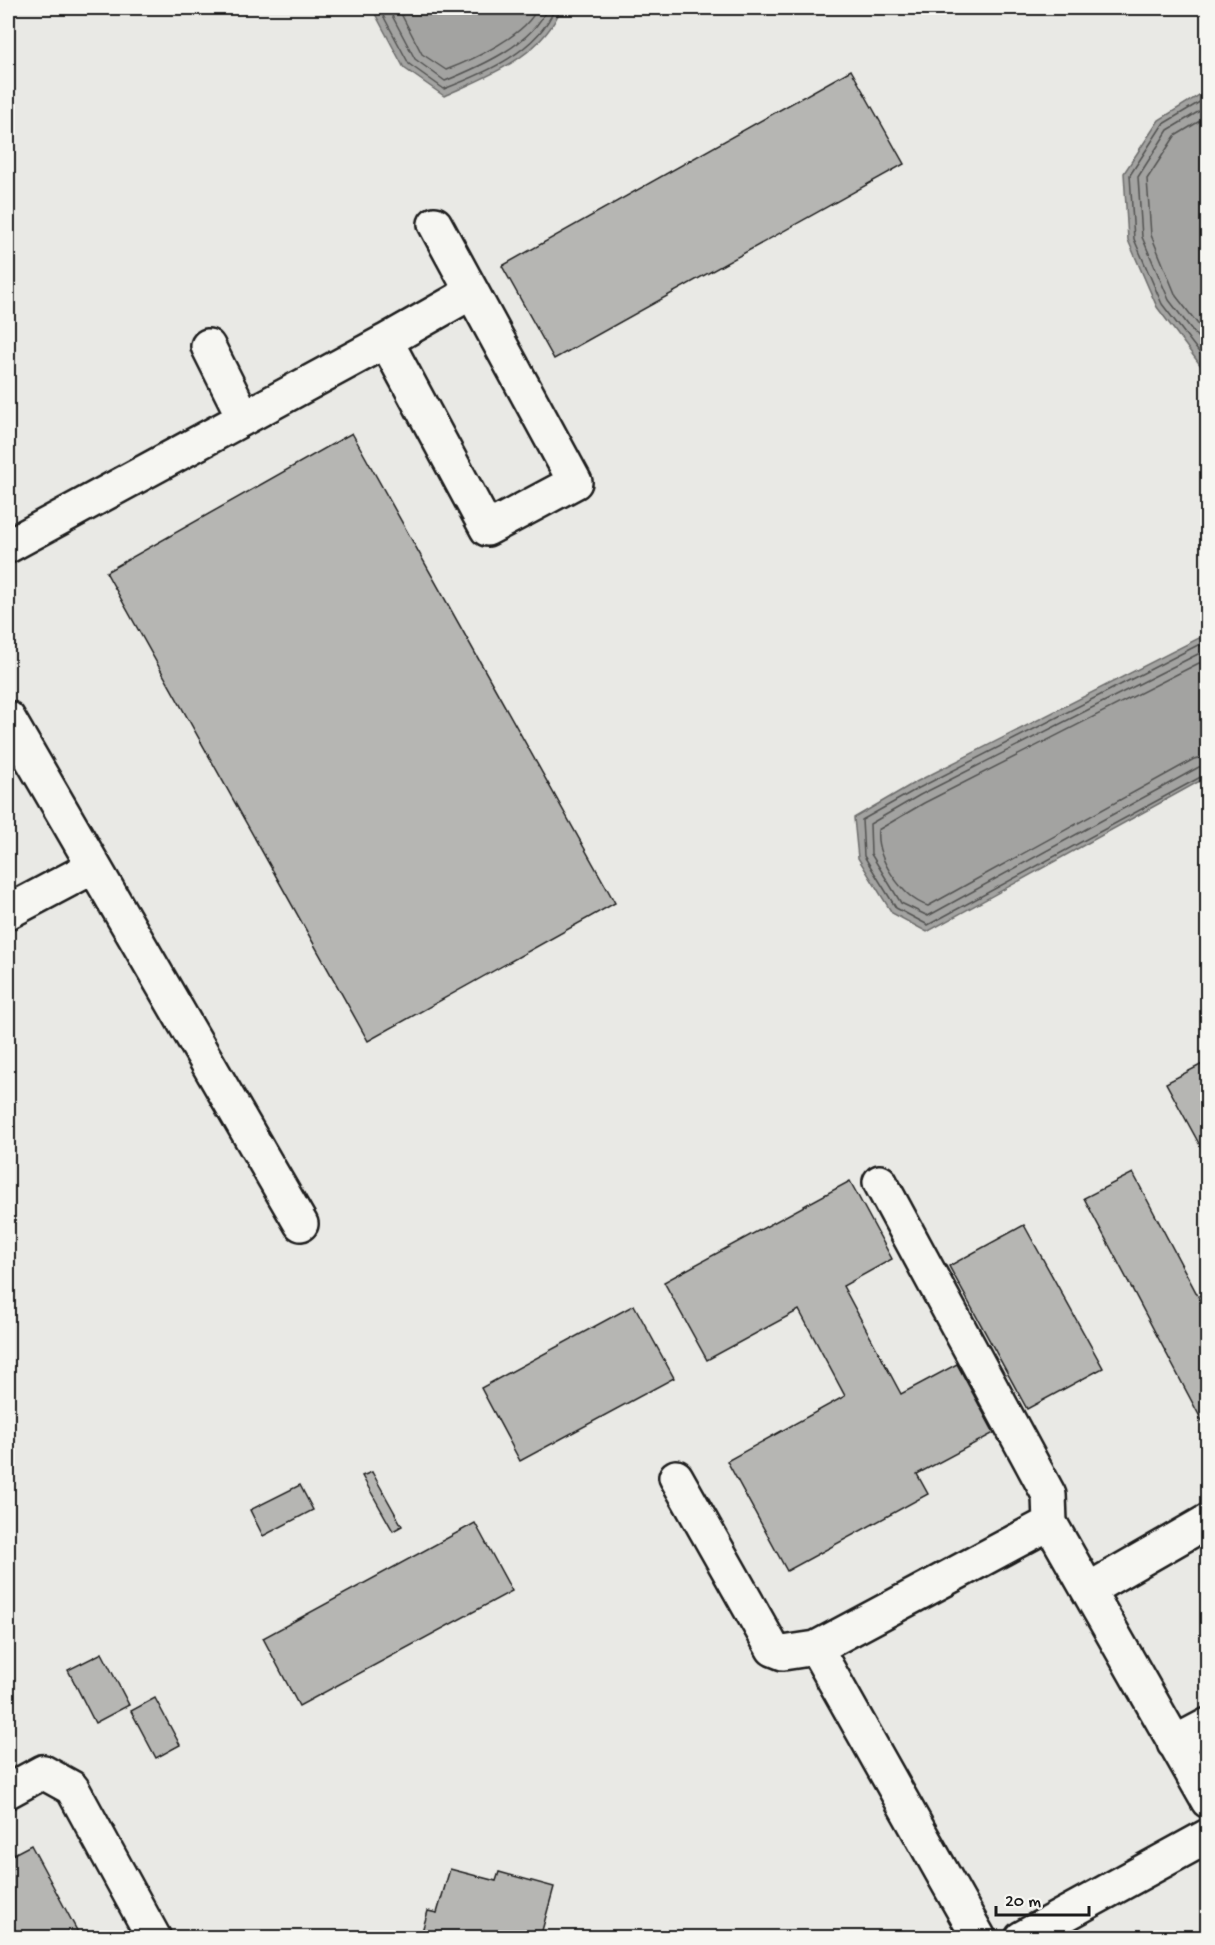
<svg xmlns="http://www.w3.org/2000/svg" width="1215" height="1945" font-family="'Gochi Hand',sans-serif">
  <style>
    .water { fill: #a3a3a1; stroke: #6d6d6c; stroke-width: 1.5 }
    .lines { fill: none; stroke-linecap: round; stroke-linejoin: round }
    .shore { stroke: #525251; stroke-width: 1.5 }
    .building { fill: #b6b6b3; stroke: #1c1c1c; stroke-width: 1.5 }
    .minor-casing { stroke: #1c1c1c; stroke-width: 38 }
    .highway-casing { stroke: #1c1c1c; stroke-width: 38 }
    .minor { stroke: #f6f6f2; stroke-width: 33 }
    .highway { stroke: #f6f6f2; stroke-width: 33 }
  </style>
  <rect width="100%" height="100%" fill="#e9e9e5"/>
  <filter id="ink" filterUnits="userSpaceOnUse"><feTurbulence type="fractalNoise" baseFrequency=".0167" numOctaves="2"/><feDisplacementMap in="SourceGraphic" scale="12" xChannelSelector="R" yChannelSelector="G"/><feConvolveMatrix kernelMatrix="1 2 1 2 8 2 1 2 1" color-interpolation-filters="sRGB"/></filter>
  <g filter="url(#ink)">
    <!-- water -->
    <path class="water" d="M 372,8 L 561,8 C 543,56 488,76 444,96 L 404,68 Z
      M 1207,90 L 1207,374 L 1157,307 L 1128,240 L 1124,173 L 1159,120 Z
      M 1199,638 L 1207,642 L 1207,777 L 927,932 L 892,913 L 858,858 L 854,818 L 914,783 Z"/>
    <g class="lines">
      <!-- shore -->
      <path class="shore" d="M 379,8 L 409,64 L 444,89 C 485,73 538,51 555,8
        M 388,8 L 415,59 L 445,81 C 479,67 533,44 547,8
        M 398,8 L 422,54 L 446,70 C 472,60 527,35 537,8
        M 1208,97 L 1163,124 L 1130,175 L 1134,239 L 1162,304 L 1208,364
        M 1208,106 L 1168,130 L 1138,177 L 1142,237 L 1169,300 L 1208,351
        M 1208,116 L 1175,136 L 1147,179 L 1151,235 L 1176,296 L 1208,337
        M 1208,647 L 1198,645 L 917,789 L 862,820 L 864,856 L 896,908 L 928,925 L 1208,773
        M 1208,654 L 1198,654 L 920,795 L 870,824 L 871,854 L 901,903 L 928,916 L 1199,767 L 1208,765
        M 1208,664 L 1199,663 L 924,803 L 878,830 C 875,857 902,898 928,906 L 1194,759 L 1208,756"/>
    </g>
    <!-- building -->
    <path class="building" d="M 851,70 L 904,164 L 554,359 L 502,266 Z
      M 352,433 L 615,903 L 368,1041 L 106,572 Z
      M 1208,1061 L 1208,1160 L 1166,1083 Z
      M 1133,1173 L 1208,1315 L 1208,1432 L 1084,1198 Z
      M 850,1181 L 892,1259 L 843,1286 L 901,1394 L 957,1364 L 994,1433 L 917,1474 L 928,1494 L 787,1571 L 727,1461 L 845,1396 L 799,1310 L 707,1360 L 664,1282 Z
      M 1024,1225 L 1103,1368 L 1027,1409 L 949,1266 Z
      M 634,1305 L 674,1378 L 520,1461 L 481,1388 Z
      M 372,1472 L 402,1526 L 393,1531 L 362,1476 Z
      M 300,1485 L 313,1510 L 263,1536 L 250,1510 Z
      M 475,1523 L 512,1591 L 299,1706 L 263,1638 Z
      M 102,1653 L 129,1705 L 95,1723 L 68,1670 Z
      M 155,1698 L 180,1745 L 156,1758 L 131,1711 Z
      M 31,1845 L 81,1938 L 8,1938 L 8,1857 Z
      M 450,1869 L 496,1881 L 499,1872 L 554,1887 L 540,1938 L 420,1938 L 428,1911 L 437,1913 Z"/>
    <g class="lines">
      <defs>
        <path id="minor" d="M 435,224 L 575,482 L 487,529 L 386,341 L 472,292
          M 208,346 L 244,418
          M 8,546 L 386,341
          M 8,718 L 301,1224
          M 8,912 L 93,867
          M 880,1182 L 1049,1495 L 1050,1523
          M 676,1477 L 773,1649 L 783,1653 L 816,1648
          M 1088,1590 L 1208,1521
          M 1174,1743 L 1208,1725
          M 8,1791 L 43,1772 L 72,1788 L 154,1938
          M 979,1938 L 816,1648 L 1050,1523 L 1208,1801"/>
        <path id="highway" d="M 1022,1938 L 1208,1836"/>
      </defs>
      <!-- minor casing -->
      <use href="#minor" class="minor-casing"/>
      <!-- highway casing -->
      <use href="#highway" class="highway-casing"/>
      <!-- minor -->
      <use href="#minor" class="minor"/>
      <!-- highway -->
      <use href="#highway" class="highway"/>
    </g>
  </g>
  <!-- margin -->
  <rect width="1215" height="1945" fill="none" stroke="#f6f6f2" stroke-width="30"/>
  <rect x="15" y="15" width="1185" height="1915" fill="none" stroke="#1c1c1c" stroke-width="2" filter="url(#ink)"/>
  <!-- scale -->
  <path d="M996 1906v9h93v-9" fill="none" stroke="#1c1c1c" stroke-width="3"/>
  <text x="1005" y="1906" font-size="18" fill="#1c1c1c" stroke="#f6f6f2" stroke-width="4.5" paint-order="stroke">20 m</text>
</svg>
